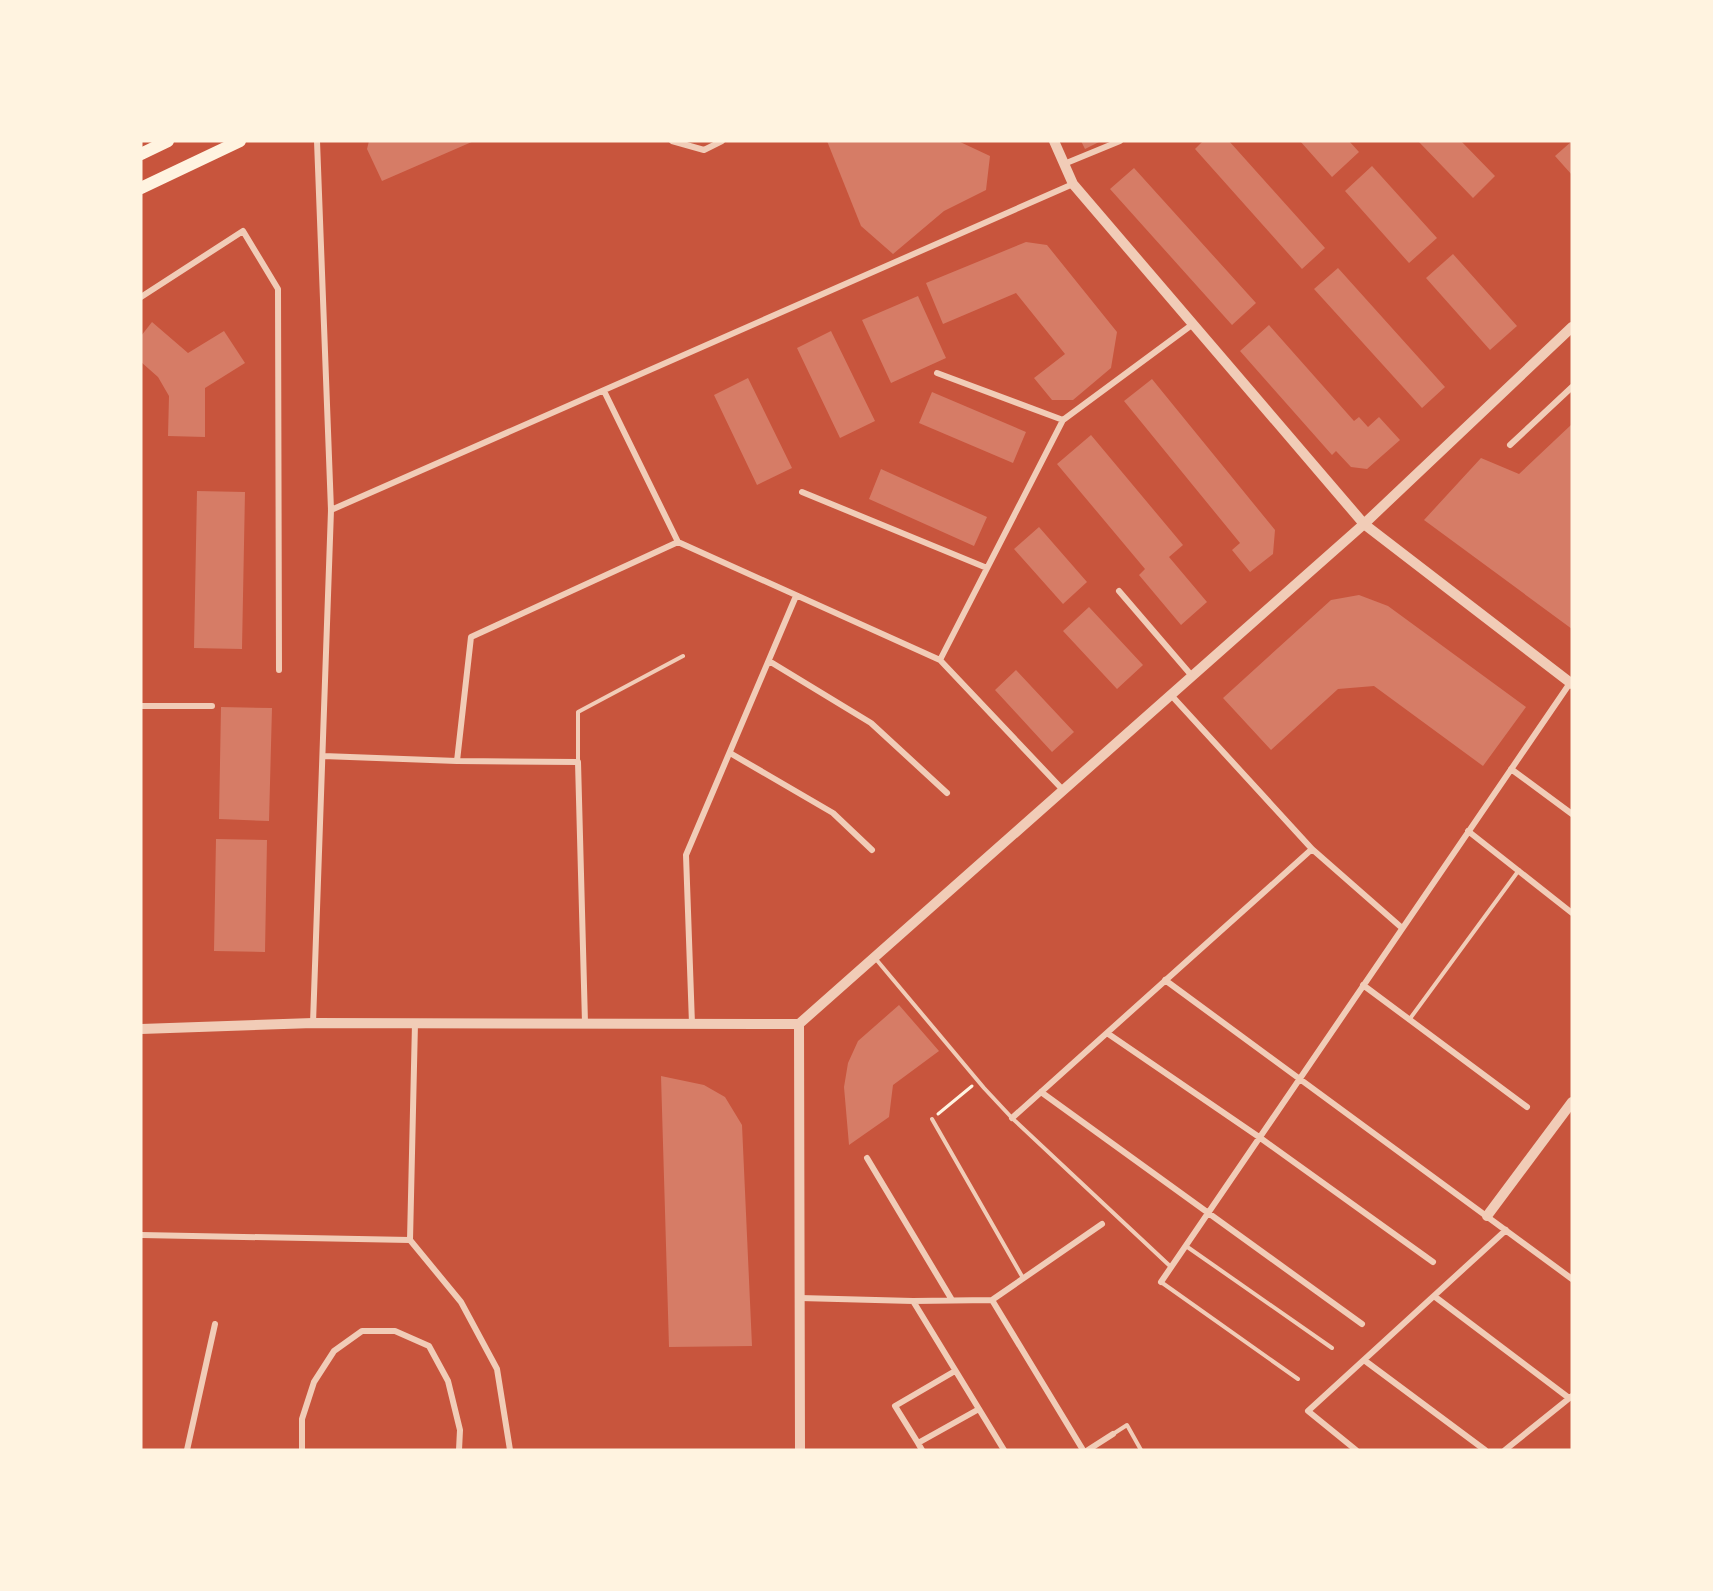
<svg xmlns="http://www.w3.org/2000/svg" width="1713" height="1591" font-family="'Space Grotesk',sans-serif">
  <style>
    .building { fill: #d67c66 }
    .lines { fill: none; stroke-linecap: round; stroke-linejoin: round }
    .path { stroke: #fff3e0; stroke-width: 3 }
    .service { stroke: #f1ccb7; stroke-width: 4 }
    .minor { stroke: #f1ccb7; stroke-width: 6 }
    .tertiary { stroke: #f1ccb7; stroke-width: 10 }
    .secondary { stroke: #fff3e0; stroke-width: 12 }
  </style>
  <rect width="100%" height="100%" fill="#c8553d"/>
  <!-- building -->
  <path class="building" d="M 369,141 L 474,141 L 382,181 L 367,149 Z
    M 827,141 L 958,141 L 990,156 L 986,190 L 944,211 L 893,254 L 861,226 Z
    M 1081,141 L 1101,141 L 1085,149 Z
    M 1203,141 L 1229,141 L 1325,248 L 1302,269 L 1195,149 Z
    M 1300,141 L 1349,141 L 1359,152 L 1332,177 Z
    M 1418,141 L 1461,141 L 1495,176 L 1473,198 Z
    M 1572,141 L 1572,175 L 1555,156 Z
    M 1372,166 L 1437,238 L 1409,263 L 1345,191 Z
    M 1134,168 L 1256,303 L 1232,325 L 1110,189 Z
    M 1026,242 L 1047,245 L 1117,332 L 1111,368 L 1073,400 L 1052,400 L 1034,378 L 1065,354 L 1016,293 L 943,324 L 926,283 Z
    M 1453,254 L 1517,326 L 1490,350 L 1426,278 Z
    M 1338,268 L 1445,387 L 1422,408 L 1314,289 Z
    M 918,296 L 946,358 L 891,383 L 862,320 Z
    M 152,322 L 188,353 L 224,331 L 245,363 L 205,388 L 205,437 L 168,436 L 169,396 L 158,377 L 141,362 L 141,336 Z
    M 1269,325 L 1354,421 L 1359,417 L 1368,427 L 1379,417 L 1400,440 L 1367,469 L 1351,467 L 1336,451 L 1332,455 L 1240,351 Z
    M 831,331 L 875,421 L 840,438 L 797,348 Z
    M 748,378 L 792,468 L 757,485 L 714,395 Z
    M 1152,379 L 1275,530 L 1273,554 L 1250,572 L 1232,550 L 1240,543 L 1124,401 Z
    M 932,392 L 1026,432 L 1013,463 L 919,423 Z
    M 1572,424 L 1572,629 L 1424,520 L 1481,458 L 1519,474 Z
    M 1091,435 L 1183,545 L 1169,557 L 1207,602 L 1181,625 L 1139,575 L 1145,569 L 1057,464 Z
    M 881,469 L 987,517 L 974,546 L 869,499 Z
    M 197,491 L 245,492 L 242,649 L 194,648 Z
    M 1039,527 L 1087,582 L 1063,604 L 1014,549 Z
    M 1359,595 L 1388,606 L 1526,707 L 1483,766 L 1374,686 L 1338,689 L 1271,750 L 1223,698 L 1331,600 Z
    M 1089,607 L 1143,665 L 1117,689 L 1063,631 Z
    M 1016,670 L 1074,732 L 1052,752 L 995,690 Z
    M 221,707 L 272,708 L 269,821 L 219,819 Z
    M 216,839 L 267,840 L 265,952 L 214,951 Z
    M 899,1005 L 939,1051 L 893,1085 L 889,1117 L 849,1145 L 844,1087 L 848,1063 L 858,1041 Z
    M 661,1076 L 704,1085 L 725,1097 L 742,1125 L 752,1346 L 669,1347 Z"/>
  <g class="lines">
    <!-- path -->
    <path class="path" d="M 938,1114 L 972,1086"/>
    <!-- service -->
    <path class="service" d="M 578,762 L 578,712 L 683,656
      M 875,958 L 984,1088 L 1012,1118 L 1171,1267
      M 1409,1020 L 1519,870
      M 932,1119 L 1023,1278
      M 1186,1246 L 1332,1348
      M 1161,1282 L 1298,1379
      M 1113,1434 L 1127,1425 L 1141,1450"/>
    <!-- minor -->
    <path class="minor" d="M 672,141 L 704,150 L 722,141
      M 1064,164 L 1120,141
      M 141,297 L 243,231 L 278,289 L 279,670
      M 937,373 L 1063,420
      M 604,391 L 678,542 L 940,660 L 1063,790
      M 1510,445 L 1572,387
      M 802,492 L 987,568
      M 331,510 L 1073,184
      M 1119,591 L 1192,676
      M 940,660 L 1063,420 L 1193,324
      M 769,661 L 871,723 L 947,793
      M 1171,695 L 1312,849 L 1402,928
      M 141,706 L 212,706
      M 730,753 L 833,813 L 872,850
      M 323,756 L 457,761 L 471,637 L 678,542
      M 457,761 L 578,762 L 585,1023
      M 1511,769 L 1572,814
      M 1468,831 L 1572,913
      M 1165,980 L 1572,1279
      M 1363,985 L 1527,1107
      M 313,1023 L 331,510 L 317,141
      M 415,1023 L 410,1240 L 461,1302 L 497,1369 L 510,1450
      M 692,1024 L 686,855 L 796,596
      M 1107,1033 L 1259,1137 L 1433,1262
      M 1041,1092 L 1362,1324
      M 1012,1118 L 1312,849
      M 867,1158 L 952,1300
      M 141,1235 L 410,1240
      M 1161,1282 L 1570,683
      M 1434,1296 L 1569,1398
      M 800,1298 L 913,1301 L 1004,1450
      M 992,1300 L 1083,1450
      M 913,1301 L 992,1300 L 1102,1224
      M 1364,1360 L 1485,1450
      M 918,1443 L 895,1406 L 955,1371
      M 187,1450 L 215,1324
      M 302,1450 L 302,1419 L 314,1382 L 334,1351 L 362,1331 L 395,1331 L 429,1346 L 448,1381 L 460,1430 L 459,1450
      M 922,1450 L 918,1443 L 979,1409
      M 1088,1450 L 1113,1434
      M 1356,1450 L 1308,1411 L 1506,1230
      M 1505,1450 L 1572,1396"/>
    <!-- tertiary -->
    <path class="tertiary" d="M 1054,141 L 1073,184 L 1364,524 L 1572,684
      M 799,1024 L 800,1450
      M 141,1029 L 313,1023 L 799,1024 L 1364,524 L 1572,327
      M 1487,1216 L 1572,1102"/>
    <!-- secondary -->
    <path class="secondary" d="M 141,154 L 168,141
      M 141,188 L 240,141"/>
  </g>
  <!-- border -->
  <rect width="1713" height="1591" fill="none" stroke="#fff3e0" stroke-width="285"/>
</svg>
